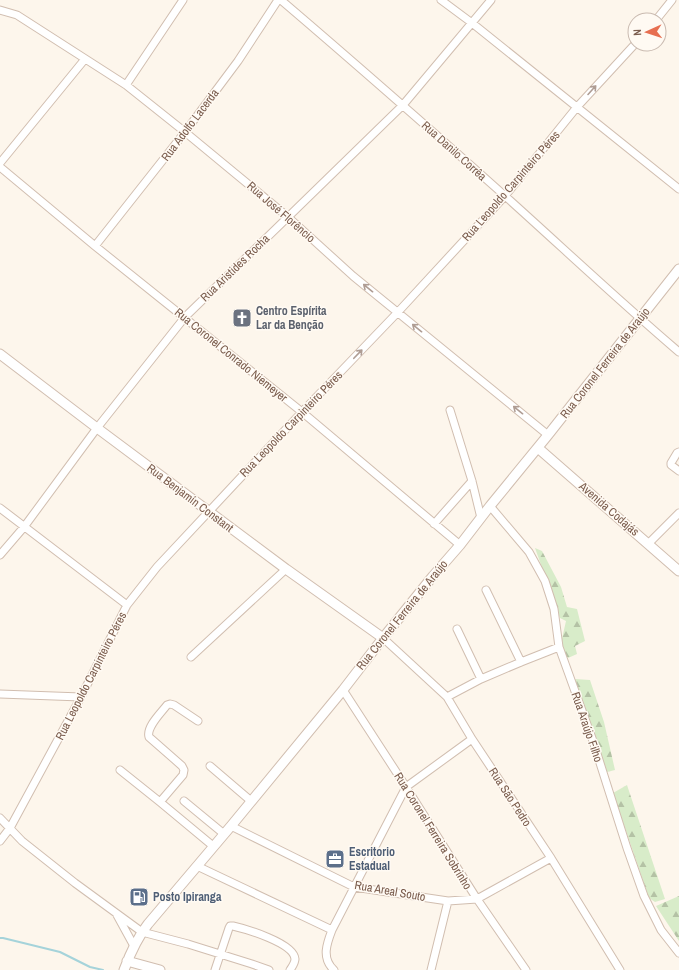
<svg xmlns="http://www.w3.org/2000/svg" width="679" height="970" font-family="'Archivo Narrow',sans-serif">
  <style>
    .forest { fill: url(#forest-firs) }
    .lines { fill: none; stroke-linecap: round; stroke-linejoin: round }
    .stream { stroke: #a5d3da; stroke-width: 2 }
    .minor-casing { stroke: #d1beb0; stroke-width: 9 }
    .tertiary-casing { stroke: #d1beb0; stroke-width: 11 }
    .minor { stroke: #fff; stroke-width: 7 }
    .tertiary { stroke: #fff; stroke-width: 9 }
    .oneway { stroke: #af9d94 }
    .labels { text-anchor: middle; stroke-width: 3; stroke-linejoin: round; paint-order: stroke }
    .street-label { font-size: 12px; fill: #7a5c4d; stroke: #fffaf3 }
    .worship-label { font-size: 12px; font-weight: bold; fill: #5b616d; stroke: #fffaf3; text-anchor: start }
    .service-label { font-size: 12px; font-weight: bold; fill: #4e5e75; stroke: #fffaf3; text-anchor: start }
  </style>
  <defs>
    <pattern id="forest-firs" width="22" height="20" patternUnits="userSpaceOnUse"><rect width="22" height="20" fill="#d8ecc9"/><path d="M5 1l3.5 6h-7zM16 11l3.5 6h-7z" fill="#b4c2a5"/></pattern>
  </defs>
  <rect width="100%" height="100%" fill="#fdf6ec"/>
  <!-- forest -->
  <path class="forest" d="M 535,548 L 542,551 L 561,587 L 567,607 L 577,609 L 585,641 L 575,646 L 577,654 L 568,658 L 563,653 L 561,643 L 566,621 L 560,618 Z
    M 575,679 L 590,680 L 604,722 L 615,770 L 607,772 Z
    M 627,785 L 665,899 L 655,902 L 649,898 L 613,793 Z
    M 679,896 L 679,941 L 656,906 Z"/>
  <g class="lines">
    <!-- stream -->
    <path class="stream" d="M 0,938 L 3,938 L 60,952 L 90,967 L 103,970"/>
    <defs>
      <path id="minor" d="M 281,0 C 356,64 430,129 504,195 C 562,247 619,301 679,352
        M 441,0 L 472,23 L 679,189
        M 0,10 L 17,15 L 126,85 L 185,132 L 288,217 L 353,276 L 548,435
        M 656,20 L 672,0
        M 126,85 L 183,0
        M 0,163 L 85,59
        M 0,167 L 95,246 L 302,412 L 460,545
        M 95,246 L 185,132 L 238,61 L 278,0
        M 450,410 L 472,481 L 481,518
        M 679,452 L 677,453 L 671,463 L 671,465 L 679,471
        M 490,506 L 529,552 L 545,581 L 554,609 L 559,647 L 593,741 L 627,848 L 644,896 L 661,930 L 679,953
        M 0,508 L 127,605
        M 434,524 L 472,481
        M 648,544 L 679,513
        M 0,555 L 24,527 L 97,428 L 185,317 L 288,217 L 403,105 L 491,0
        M 486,590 L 521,662
        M 457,629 L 481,679
        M 383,638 L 447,697 L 472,739 L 551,858 L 620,970
        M 191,657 L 286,569
        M 343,690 L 406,787 L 477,899 L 526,970
        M 0,694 L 81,697
        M 447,697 L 481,679 L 521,662 L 559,647
        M 210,766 L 251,801
        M 120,770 L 160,802 L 213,846
        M 184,801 L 224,834
        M 160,802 L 183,775 L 184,770 L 182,766 L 149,737 C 146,727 161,713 167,705 L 170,704 L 174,705 L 198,721
        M 0,818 L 22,841 L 75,883 L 142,932 L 188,944 L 252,964 L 269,970
        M 231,826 L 354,887 L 448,901 L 477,899 L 551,858
        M 0,841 L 10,828 L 81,697 L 127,605 L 157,567 L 302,412 L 398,312 L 505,196 L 577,107 L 635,44
        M 197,866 L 332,930
        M 117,915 L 134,946
        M 215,970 L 229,928 L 230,926 L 233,926 C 246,929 294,943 295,959 C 295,963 292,967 290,970
        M 334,970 C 321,958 327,943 332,930 L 406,787 L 472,739
        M 431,970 L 448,901"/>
      <path id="tertiary" d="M 0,354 L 97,428 L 286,569 L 383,638
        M 538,448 L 679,571
        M 127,961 L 160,970
        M 124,970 C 130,954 137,938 148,924 L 231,826 L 343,690 L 383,638 L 433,576 L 460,545 L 490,506 L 548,435 L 679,269"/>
    </defs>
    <!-- minor casing -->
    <use href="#minor" class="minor-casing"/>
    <!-- tertiary casing -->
    <use href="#tertiary" class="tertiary-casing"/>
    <!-- minor -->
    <use href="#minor" class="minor"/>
    <!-- tertiary -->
    <use href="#tertiary" class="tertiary"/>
  </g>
  <!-- one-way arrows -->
  <defs><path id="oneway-shaft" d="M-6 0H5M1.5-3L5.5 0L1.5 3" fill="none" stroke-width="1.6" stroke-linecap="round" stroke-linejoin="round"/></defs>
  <g class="oneway">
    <use href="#oneway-shaft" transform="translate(592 90) rotate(-48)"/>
    <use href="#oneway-shaft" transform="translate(368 288) rotate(-141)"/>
    <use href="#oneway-shaft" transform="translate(417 328) rotate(-141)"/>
    <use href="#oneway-shaft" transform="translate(358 354) rotate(-46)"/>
    <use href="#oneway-shaft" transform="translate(518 410) rotate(-141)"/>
  </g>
  <!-- icons -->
  <defs>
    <symbol id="church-square" viewBox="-11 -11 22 22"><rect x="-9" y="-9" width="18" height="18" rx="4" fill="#6b7280" stroke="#fffaf3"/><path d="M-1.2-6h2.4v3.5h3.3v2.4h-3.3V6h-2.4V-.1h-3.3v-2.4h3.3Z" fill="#fff"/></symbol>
    <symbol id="office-square" viewBox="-11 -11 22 22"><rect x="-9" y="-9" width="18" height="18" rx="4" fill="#5c6f8a" stroke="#fffaf3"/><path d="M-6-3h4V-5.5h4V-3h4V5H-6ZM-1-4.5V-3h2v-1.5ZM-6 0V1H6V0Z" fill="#fff"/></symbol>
    <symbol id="fuel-square" viewBox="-11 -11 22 22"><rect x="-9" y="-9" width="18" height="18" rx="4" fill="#5c6f8a" stroke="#fffaf3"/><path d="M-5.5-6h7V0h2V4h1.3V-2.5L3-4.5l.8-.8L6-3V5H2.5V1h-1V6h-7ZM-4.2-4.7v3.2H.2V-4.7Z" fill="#fff"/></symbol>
  </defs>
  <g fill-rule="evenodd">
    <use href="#church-square" x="231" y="307" width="22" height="22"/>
    <use href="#office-square" x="324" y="848" width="22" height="22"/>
    <use href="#fuel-square" x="128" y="886" width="22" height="22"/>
  </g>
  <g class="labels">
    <!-- street labels -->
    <g class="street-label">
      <text transform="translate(190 125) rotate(-53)" y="4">Rua Adolfo Lacerda</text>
      <text transform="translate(454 151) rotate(42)" y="4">Rua Danilo Corrêa</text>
      <text transform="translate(511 186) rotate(-49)" y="4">Rua Leopoldo Carpinteiro Péres</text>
      <text transform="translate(281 212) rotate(41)" y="4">Rua José Florêncio</text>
      <text transform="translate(235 268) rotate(-44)" y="4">Rua Aristides Rocha</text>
      <text transform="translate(231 355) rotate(39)" y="4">Rua Coronel Conrado Niemeyer</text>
      <text transform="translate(605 363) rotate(-52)" y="4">Rua Coronel Ferreira de Araújo</text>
      <text transform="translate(291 424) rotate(-46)" y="4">Rua Leopoldo Carpinteiro Péres</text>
      <text transform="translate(190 498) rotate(37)" y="4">Rua Benjamín Constant</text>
      <text transform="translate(609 509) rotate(41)" y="4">Avenida Codajás</text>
      <text transform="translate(402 615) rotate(-51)" y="4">Rua Coronel Ferreira de Araújo</text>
      <text transform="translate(91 676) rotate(-63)" y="4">Rua Leopoldo Carpinteiro Péres</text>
      <text transform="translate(587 727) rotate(71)" y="4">Rua Araújo Filho</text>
      <text transform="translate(510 797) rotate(57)" y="4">Rua São Pedro</text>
      <text transform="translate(433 831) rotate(58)" y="4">Rua Coronel Ferreira Sobrinho</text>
      <text transform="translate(390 891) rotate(10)" y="4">Rua Areal Souto</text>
    </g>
    <!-- worship labels -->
    <g class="worship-label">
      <text x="256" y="315">Centro Espírita<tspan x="256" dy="14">Lar da Benção</tspan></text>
    </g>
    <!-- service labels -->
    <g class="service-label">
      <text x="349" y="856">Escritorio<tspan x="349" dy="14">Estadual</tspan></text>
      <text x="153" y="901">Posto Ipiranga</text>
    </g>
  </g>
  <!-- north arrow -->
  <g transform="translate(647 32) rotate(267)"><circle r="19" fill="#fffaf3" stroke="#cabbb1"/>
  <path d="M0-3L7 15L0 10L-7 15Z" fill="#e76f51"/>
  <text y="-6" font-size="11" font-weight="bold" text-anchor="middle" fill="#7a5c4d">N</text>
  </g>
</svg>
